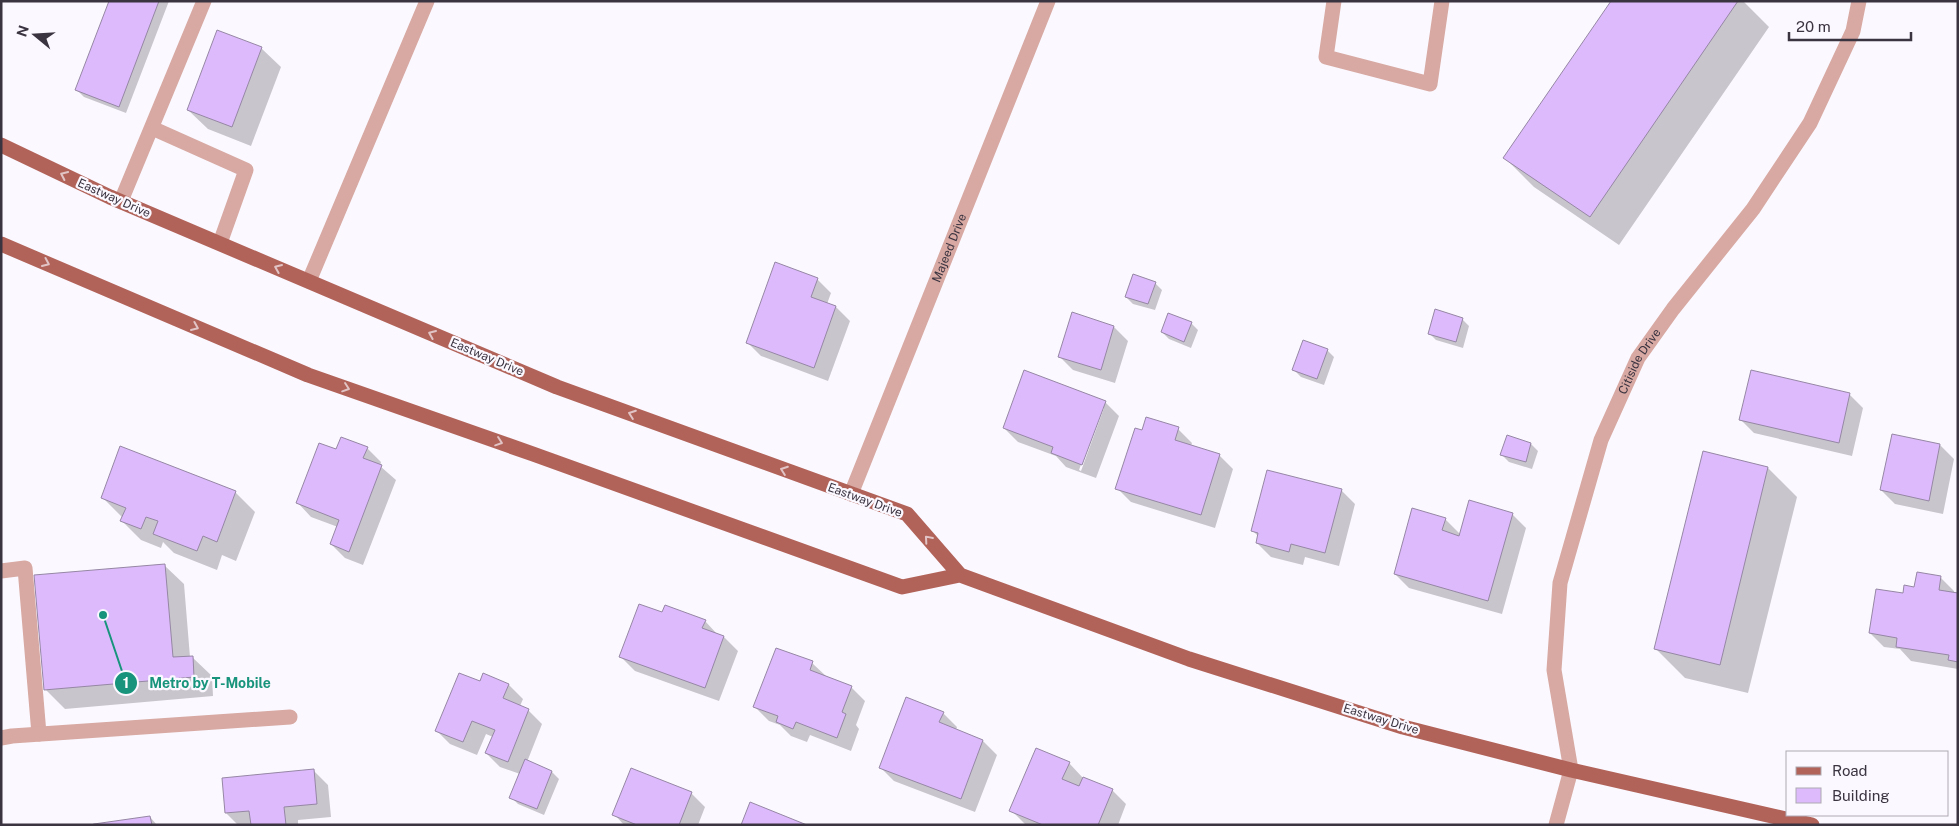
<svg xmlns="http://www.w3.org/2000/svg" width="1959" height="826" font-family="'Public Sans',sans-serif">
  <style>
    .shadow { fill: #0003; fill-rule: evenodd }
    .building { fill: #ddbafc; stroke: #9687a5 }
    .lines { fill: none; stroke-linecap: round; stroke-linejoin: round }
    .minor { stroke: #d7a9a2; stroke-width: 15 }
    .major { stroke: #b26359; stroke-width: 15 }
    .oneway { stroke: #e1c4c5 }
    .labels { text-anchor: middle; stroke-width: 4.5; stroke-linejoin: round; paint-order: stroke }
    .street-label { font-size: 12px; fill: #3a3340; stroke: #fbf8ff }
    .leader { fill: none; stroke: #17947b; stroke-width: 2 }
    .callout-dot { fill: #17947b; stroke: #fbf8ff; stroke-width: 2 }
    .mark-label { font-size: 15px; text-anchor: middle; font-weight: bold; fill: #fff }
    .callout-label { font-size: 14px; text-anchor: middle; font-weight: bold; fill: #17947b; stroke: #fbf8ff; stroke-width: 4.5; stroke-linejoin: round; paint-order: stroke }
  </style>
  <rect width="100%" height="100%" fill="#fbf8ff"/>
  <!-- shadow -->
  <path class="shadow" d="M 110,1 L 169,1 L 126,113 L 84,97 L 77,90 Z
    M 1613,1 L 1743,1 L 1769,27 L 1619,245 L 1534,187 L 1505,158 Z
    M 261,48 L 281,67 L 251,146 L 208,129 L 188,110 Z
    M 817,279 L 831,293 L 827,304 L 836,307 L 850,321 L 828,381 L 761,356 L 747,342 Z
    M 1155,283 L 1162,290 L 1155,310 L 1133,304 L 1126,297 Z
    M 1462,319 L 1469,326 L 1463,348 L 1436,340 L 1429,333 Z
    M 1191,323 L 1198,330 L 1191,348 L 1169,339 L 1162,332 Z
    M 1114,327 L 1128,341 L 1115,383 L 1073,370 L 1059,356 Z
    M 1327,350 L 1334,357 L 1324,385 L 1301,377 L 1294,370 Z
    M 1849,394 L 1863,408 L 1852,456 L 1754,433 L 1740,419 Z
    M 1105,402 L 1119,416 L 1096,478 L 1066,467 L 1056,456 L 1018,442 L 1004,428 ZM 1102,408 L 1104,408 L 1081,471 L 1079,470 Z
    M 1178,429 L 1192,443 L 1191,446 L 1219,455 L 1233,469 L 1215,528 L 1131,502 L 1117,488 Z
    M 1531,444 L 1538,451 L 1532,469 L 1509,462 L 1502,455 Z
    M 1940,445 L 1954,459 L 1943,514 L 1895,504 L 1881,490 Z
    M 367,448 L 381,462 L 380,466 L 396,480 L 363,565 L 345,558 L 331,544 L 338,527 L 311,517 L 298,503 Z
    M 1704,452 L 1768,468 L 1797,497 L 1748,693 L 1685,678 L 1656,649 Z
    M 1341,490 L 1355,504 L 1339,566 L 1305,557 L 1303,565 L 1271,557 L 1257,543 L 1259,537 L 1253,531 Z
    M 235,492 L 255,512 L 236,561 L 222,555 L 217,570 L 174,553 L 163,542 L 161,548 L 141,540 L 122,521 L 123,518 L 102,497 Z
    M 1512,514 L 1526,528 L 1502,614 L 1409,588 L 1395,574 L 1445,519 L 1461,535 Z
    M 164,565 L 184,584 L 190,657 L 192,657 L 212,676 L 213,696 L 65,709 L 46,690 Z
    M 1940,577 L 1954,591 L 1954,594 L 1958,594 L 1958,669 L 1911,661 L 1900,649 L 1884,647 L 1870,633 L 1904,595 Z
    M 705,621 L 718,635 L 724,637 L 738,651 L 719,701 L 635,671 L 621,657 Z
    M 812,663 L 826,676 L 851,687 L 865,701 L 856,725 L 859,729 L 851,751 L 810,735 L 807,742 L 791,736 L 780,725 L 769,721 L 755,707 Z
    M 484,674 L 509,685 L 523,699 L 520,706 L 528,710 L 542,724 L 527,762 L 552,772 L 559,779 L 544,815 L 518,804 L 511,797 L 520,774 L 500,767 L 486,753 L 493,737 L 486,734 L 477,755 L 450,744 L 437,731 L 480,683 Z
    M 943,713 L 957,727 L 956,730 L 983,741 L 997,755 L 975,812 L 894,781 L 880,767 Z
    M 1069,763 L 1083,778 L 1112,790 L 1126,804 L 1118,825 L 1026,825 L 1011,810 Z
    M 314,771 L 328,785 L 331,817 L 298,820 L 298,825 L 238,825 L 226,813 Z
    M 691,793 L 705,807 L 698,825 L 624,825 L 614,814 Z
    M 150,817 L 157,825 L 99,825 Z"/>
  <!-- building -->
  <path class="building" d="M 109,1 L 159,1 L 119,107 L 75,90 Z
    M 1611,1 L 1738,1 L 1590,217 L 1503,158 Z
    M 217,30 L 262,47 L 232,127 L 187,110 Z
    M 775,262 L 818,278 L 811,297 L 836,306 L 814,368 L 746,343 Z
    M 1133,274 L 1156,282 L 1148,304 L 1125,297 Z
    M 1435,309 L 1463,318 L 1456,342 L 1428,334 Z
    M 1072,312 L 1114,326 L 1101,370 L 1058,357 Z
    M 1168,313 L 1192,322 L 1184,342 L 1161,332 Z
    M 1303,340 L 1328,349 L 1317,379 L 1292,370 Z
    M 1024,370 L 1106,401 L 1082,465 L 1051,453 L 1053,447 L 1003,428 Z
    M 1751,370 L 1850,393 L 1839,443 L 1739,420 Z
    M 1146,417 L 1179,427 L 1175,440 L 1220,454 L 1201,515 L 1115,489 L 1135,428 L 1142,430 Z
    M 1892,434 L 1940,444 L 1929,501 L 1880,490 Z
    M 1507,435 L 1531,443 L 1526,462 L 1500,455 Z
    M 341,437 L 368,447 L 363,458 L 382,465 L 349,552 L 330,544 L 339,520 L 296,503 L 319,443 L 336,449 Z
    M 120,446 L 236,491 L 217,542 L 203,536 L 197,551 L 153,534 L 158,521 L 146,517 L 141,529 L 120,521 L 126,508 L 101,498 Z
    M 1703,451 L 1768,467 L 1720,665 L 1654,649 Z
    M 1267,470 L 1342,489 L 1325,553 L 1291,544 L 1289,552 L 1256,543 L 1258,533 L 1251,531 Z
    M 1469,500 L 1513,513 L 1488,601 L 1394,574 L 1412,508 L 1446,518 L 1442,530 L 1459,536 Z
    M 165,564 L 173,657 L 193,656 L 194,677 L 44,690 L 34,575 Z
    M 1917,572 L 1941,576 L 1939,590 L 1958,593 L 1958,662 L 1948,660 L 1949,655 L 1896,647 L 1897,638 L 1869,633 L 1876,589 L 1903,593 L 1904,585 L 1914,587 Z
    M 639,604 L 662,612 L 665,605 L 706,620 L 702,628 L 724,636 L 705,688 L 619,657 Z
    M 776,648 L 813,661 L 810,670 L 852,686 L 842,712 L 846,714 L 837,738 L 796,722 L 793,729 L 776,722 L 778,716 L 753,707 Z
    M 459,673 L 480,681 L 483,673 L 509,684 L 503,698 L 529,709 L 508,762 L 485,753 L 495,730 L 472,721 L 463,742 L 435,731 Z
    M 906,697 L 944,712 L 939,722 L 983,740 L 961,799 L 879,768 Z
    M 1036,748 L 1070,762 L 1062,779 L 1079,786 L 1083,777 L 1113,789 L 1098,825 L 1043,825 L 1009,811 Z
    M 525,759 L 552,771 L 537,809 L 509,798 Z
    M 631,768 L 692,792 L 679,825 L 637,825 L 612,815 Z
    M 314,769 L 317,804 L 284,807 L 286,825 L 251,825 L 249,811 L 225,813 L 222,778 Z
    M 750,802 L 807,825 L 741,825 Z
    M 150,816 L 152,825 L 91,825 L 94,824 Z"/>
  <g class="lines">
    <!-- minor -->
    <g class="minor">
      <path d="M 1334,1 L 1326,57 L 1430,84 L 1442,1"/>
      <path d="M 152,128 L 246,170 L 220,243"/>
      <path d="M 121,201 L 204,1"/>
      <path d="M 309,281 L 427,1"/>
      <path id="s1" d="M 851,494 L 1048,1"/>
      <path d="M 1,571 L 25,568 L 39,734"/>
      <path d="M 1,738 L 12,736 L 290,717"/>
      <path id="s2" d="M 1556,825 L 1571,770 L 1554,670 L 1560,583 L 1601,440 L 1638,358 L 1673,309 L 1753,209 L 1810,123 L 1853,31 L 1859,1"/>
    </g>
    <!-- major -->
    <path class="major" d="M 1,145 L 110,197 L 557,387 L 907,514 L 960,575 L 1189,659 L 1403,727 L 1571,770 L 1812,825
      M 1,244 L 308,375 L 533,454 L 902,587 L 960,575"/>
  </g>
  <!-- one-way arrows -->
  <defs><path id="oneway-chevron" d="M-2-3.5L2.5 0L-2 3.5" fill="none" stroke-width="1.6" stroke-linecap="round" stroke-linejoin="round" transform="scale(1.25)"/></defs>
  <g class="oneway">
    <use href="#oneway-chevron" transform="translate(64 175) rotate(-155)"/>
    <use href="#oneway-chevron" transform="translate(46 263) rotate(24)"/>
    <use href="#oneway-chevron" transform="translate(278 268) rotate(-157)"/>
    <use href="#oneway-chevron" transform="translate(195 327) rotate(23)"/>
    <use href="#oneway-chevron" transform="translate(432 334) rotate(-157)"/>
    <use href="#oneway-chevron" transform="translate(346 388) rotate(19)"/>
    <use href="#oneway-chevron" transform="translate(632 414) rotate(-160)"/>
    <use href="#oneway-chevron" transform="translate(499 442) rotate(19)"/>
    <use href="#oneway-chevron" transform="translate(784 470) rotate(-160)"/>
    <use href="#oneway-chevron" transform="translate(928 539) rotate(-131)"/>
  </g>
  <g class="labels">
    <!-- street labels -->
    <g class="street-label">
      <text transform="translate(114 198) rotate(24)" y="4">Eastway Drive</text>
      <text dy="4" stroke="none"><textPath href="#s1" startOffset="265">Majeed Drive</textPath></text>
      <text transform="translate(487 357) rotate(23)" y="4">Eastway Drive</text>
      <text dy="4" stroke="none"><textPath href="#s2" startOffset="482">Citiside Drive</textPath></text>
      <text transform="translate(865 500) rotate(20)" y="4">Eastway Drive</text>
      <text transform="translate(1381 719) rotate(17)" y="4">Eastway Drive</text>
    </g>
  </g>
  <!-- callouts -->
  <path class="leader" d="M103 615L126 683"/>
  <g class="callout-dot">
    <circle cx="103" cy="615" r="5"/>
    <circle cx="126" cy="683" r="12"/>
  </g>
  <g class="mark-label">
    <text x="126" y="688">1</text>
  </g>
  <g class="callout-label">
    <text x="210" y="688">Metro by T-Mobile</text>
  </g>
  <!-- border -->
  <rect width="1959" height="826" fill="none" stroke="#3a3340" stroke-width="5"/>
  <!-- legend -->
  <rect x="1786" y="751" width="162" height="65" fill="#fbf8ff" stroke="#aea9b3"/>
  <rect x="1796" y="767" width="25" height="8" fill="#b26359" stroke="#aea9b3"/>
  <text x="1832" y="776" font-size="15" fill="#3a3340">Road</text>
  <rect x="1796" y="788" width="25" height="15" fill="#ddbafc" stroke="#aea9b3"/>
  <text x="1832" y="801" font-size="15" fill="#3a3340">Building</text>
  <!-- north arrow -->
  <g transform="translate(35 35) rotate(288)" stroke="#fbf8ff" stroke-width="4" paint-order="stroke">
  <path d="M0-4L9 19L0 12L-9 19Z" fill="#3a3340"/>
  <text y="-8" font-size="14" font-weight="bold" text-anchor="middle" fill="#3a3340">N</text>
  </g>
  <!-- scale -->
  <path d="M1789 32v8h122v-8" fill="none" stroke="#3a3340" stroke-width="2.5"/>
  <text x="1796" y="32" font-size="15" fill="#3a3340" stroke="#fbf8ff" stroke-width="4" paint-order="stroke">20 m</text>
</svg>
